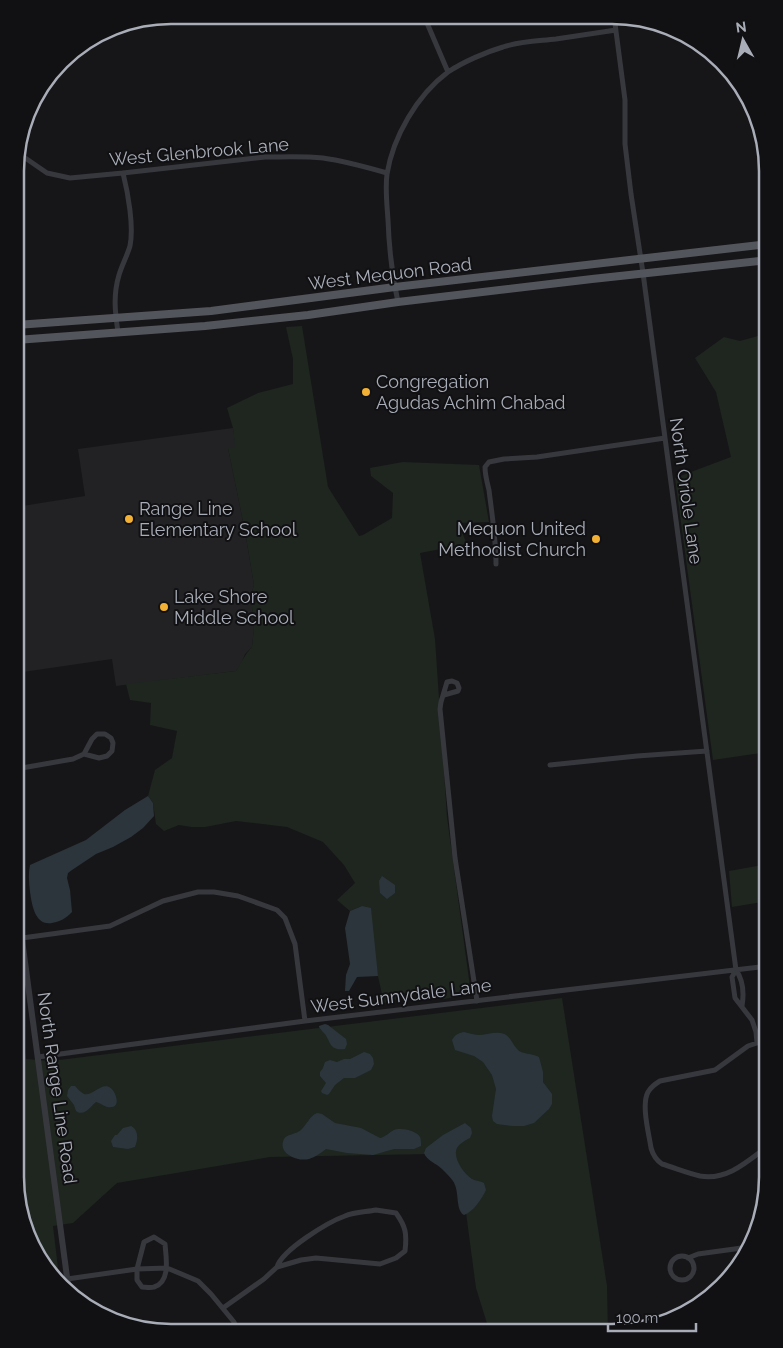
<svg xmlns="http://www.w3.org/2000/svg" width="783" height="1348" font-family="Raleway,sans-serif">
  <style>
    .built { fill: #222225 }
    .green { fill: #1e261f }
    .water { fill: #2c353c }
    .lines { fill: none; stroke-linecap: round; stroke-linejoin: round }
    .minor { stroke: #37383d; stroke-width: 5 }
    .tertiary { stroke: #37383d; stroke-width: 6 }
    .primary { stroke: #53555c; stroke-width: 8 }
    .poi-dot { fill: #f2b134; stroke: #111113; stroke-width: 2 }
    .labels { text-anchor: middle; stroke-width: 4; stroke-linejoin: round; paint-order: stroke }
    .street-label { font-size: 18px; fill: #a8adb8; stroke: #111113 }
    .poi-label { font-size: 18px; fill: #a8adb8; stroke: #111113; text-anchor: start }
    .rim { fill: none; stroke: #a8adb8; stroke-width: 2.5 }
  </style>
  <rect width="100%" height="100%" fill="#161618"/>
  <!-- built -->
  <path class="built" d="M 233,428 L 236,448 L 228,448 L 245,531 L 254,585 L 251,595 L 254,628 L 252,647 L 245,654 L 241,664 L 236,671 L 116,686 L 112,659 L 16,673 L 16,507 L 85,496 L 78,449 Z"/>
  <!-- green -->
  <path class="green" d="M 302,326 L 328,487 L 359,536 L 363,535 L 392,518 L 393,493 L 371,476 L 370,468 L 403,462 L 479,465 L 489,522 L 458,523 L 467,544 L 420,553 L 435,639 L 447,817 L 471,994 L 444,999 L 432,994 L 401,993 L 398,999 L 384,1003 L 362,906 L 350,911 L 337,900 L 355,883 L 344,865 L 323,842 L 287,827 L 236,821 L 205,827 L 191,827 L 179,825 L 164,831 L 156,824 L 153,803 L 148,796 L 155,770 L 172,758 L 177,731 L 150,725 L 151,703 L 130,700 L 126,684 L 236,671 C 242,662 245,654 252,647 L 254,628 L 251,595 L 254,585 L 245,531 L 228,448 L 235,447 L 233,428 L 227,408 L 258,393 L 293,384 L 293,359 L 286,327 Z
    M 768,333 L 768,752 L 713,760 L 675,478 L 731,457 L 716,392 L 695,358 L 724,337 L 740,341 Z
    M 768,864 L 768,901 L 732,907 L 729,871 Z
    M 15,975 L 26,1059 L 51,1061 L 562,998 L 607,1286 L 608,1333 L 490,1333 L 476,1288 L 463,1190 L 430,1154 L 270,1157 L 117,1183 L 73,1223 L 53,1226 L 58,1268 L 51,1269 L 27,1237 L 15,1177 Z"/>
  <!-- water -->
  <path class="water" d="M 148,796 L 153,803 L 154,816 L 143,828 L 131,837 L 113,847 L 96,854 L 72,870 L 68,873 L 67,878 L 70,890 L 72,912 C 65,919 61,921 52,923 C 35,926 32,905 30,892 C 29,883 28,874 30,865 L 86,840 L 125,810 Z
    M 382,876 L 395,885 L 395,893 L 387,899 L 380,893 L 379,881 Z
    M 362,906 L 371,908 L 378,976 L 357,977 L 349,991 L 345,991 L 346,975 L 350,964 L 345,928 L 350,911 Z
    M 325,1024 L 328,1025 L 346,1039 L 347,1044 L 345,1049 C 330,1051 331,1043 325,1034 C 323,1032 321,1030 319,1027 L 319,1026 Z
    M 464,1032 C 469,1033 475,1035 480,1035 C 487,1035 493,1032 500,1033 C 510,1034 511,1042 517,1049 C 522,1055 532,1053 539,1057 L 543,1072 L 543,1082 L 552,1094 L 552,1104 L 549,1109 L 534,1123 L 524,1126 L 513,1126 L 497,1124 L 493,1121 L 492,1116 L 496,1089 L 492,1075 L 483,1062 L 474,1056 L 455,1050 L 452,1040 C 455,1035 458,1033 464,1032 Z
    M 364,1052 L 370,1054 L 373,1058 L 374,1064 L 371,1070 L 355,1078 L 344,1078 L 335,1085 L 329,1094 L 327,1095 L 322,1093 L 321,1091 L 326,1083 L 320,1076 L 320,1072 L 323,1068 L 325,1062 L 330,1060 L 337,1062 L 344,1059 L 350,1059 Z
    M 71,1086 L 75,1086 C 78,1089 80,1092 84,1094 C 94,1097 106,1075 115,1094 C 118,1101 118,1109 107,1107 C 104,1106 100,1103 96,1102 C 90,1107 84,1117 76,1111 L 74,1105 L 67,1096 L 68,1090 Z
    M 317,1113 L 322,1114 L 335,1123 L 361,1128 L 380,1138 C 386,1137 389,1132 394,1130 C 401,1127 417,1131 420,1137 C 421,1139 421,1143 421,1146 L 414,1149 L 394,1149 L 373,1155 L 347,1153 L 326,1149 C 321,1153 315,1157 309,1159 C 297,1162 277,1153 284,1139 C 287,1134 297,1134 301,1130 C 307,1124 310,1116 317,1113 Z
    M 465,1123 L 471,1128 L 472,1133 L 470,1138 C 466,1140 460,1143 457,1148 C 452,1157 464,1174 472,1179 C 476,1181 480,1181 484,1183 L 486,1190 C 482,1199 473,1212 464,1215 C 455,1210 460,1191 453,1181 C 450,1177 446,1173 442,1169 C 436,1163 427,1161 424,1153 L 426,1148 L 443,1135 Z
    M 131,1126 C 139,1130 138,1140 135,1147 L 128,1149 L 113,1147 L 111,1141 L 115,1135 L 117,1135 L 123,1128 Z"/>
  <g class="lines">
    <!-- minor -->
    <path class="minor" d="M 424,16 L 448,72
      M 614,16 L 625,100 L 625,144 L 631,194 L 643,273 L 736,970 C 743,980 744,994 742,1006
      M 17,150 L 18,153 L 47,173 L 70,178 L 123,173 L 265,157 C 284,157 304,156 323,158 C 345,161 366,167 387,173
      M 398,302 C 392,275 389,247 388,220 C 387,204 385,189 387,174 C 393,137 417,95 448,72 C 463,62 486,52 503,47 C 520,41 538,41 556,39 C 576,36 596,33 616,30
      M 118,332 C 115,312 113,295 119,275 C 122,265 127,256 130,246 C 134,226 128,193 123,173
      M 496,564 C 496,539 492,515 489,490 C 487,482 485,475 485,467 L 489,462 L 504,459 L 537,457 L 665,438
      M 444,695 L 458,691 L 459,688 L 457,683 L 452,681 L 447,682 L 441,702 L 440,709 L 455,858 L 477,1001
      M 550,765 L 637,756 L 707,751
      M 16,769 L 73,759 L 84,754 L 99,758 L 107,756 L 112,751 L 113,743 L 111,738 L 105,734 L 97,734 L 92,739 L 84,754
      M 22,938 L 110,926 L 163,901 L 198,892 L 214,892 L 238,896 L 277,910 L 285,918 L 295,944 L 305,1021
      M 736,970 L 732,977 L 735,998 L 752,1020 L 756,1032 L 757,1043
      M 38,1057 L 305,1021 L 768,966
      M 768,1146 C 748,1161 727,1181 700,1176 C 688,1173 675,1168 662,1164 C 656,1160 653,1155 651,1148 C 649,1134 641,1105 648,1092 C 651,1087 655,1084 660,1081 L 715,1070 L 748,1046 L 757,1043 L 768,1041
      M 376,1210 L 396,1213 C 406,1227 407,1234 405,1251 L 396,1258 L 380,1264 L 316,1258 L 301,1260 L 277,1267 C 282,1250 328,1222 345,1216 C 354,1212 366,1212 376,1210 Z
      M 154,1237 L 165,1244 C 166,1257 171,1282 154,1287 C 151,1288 145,1287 142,1287 L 137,1280 L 137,1269 L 144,1242 Z
      M670 1268a12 12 0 1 1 24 0a12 12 0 1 1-24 0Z
      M 688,1258 L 698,1254 L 749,1247
      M 60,1280 L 137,1269 L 167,1268 L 198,1281 L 211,1294 L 234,1322 L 237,1332
      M 223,1308 L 264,1279 L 277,1267"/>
    <!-- tertiary -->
    <path class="tertiary" d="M 15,887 L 69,1292"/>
    <!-- primary -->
    <path class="primary" d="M 16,325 L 211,311 L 395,287 L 768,244
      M 16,340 L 205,326 L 308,315 L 398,302 L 592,279 L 768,260"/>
  </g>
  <!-- markers -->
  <g class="poi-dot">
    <circle cx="366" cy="392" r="5"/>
    <circle cx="129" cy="519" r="5"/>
    <circle cx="596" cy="539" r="5"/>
    <circle cx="164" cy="607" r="5"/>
  </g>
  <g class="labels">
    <!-- street labels -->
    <g class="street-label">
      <text transform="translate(199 152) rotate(-5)" y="6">West Glenbrook Lane</text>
      <text transform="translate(390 274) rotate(-7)" y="6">West Mequon Road</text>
      <text transform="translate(686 491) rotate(82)" y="6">North Oriole Lane</text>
      <text transform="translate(401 996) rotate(-7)" y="6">West Sunnydale Lane</text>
      <text transform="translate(57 1088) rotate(82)" y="6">North Range Line Road</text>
    </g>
    <!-- poi labels -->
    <g class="poi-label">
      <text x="376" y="388">Congregation<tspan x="376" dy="21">Agudas Achim Chabad</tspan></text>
      <text x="139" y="515">Range Line<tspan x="139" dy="21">Elementary School</tspan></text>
      <text x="586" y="535" text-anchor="end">Mequon United<tspan x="586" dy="21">Methodist Church</tspan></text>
      <text x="174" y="603">Lake Shore<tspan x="174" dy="21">Middle School</tspan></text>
    </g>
  </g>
  <!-- crop -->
  <path d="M0 0H783V1348H0ZM171 24H612A147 147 0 0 1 759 171V1177A147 147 0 0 1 612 1324H171A147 147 0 0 1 24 1177V171A147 147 0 0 1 171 24Z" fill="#111113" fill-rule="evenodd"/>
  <path class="rim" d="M171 24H612A147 147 0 0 1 759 171V1177A147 147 0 0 1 612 1324H171A147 147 0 0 1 24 1177V171A147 147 0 0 1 171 24Z"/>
  <!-- north arrow -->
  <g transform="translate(743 40) rotate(352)" stroke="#111113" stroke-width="4" paint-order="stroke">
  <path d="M0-4L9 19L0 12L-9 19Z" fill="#a8adb8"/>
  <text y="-8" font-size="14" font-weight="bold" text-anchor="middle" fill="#a8adb8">N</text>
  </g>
  <!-- scale -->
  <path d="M608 1323v8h88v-8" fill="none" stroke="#a8adb8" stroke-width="2.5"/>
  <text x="616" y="1323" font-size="15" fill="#a8adb8" stroke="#111113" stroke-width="4" paint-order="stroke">100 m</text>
</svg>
